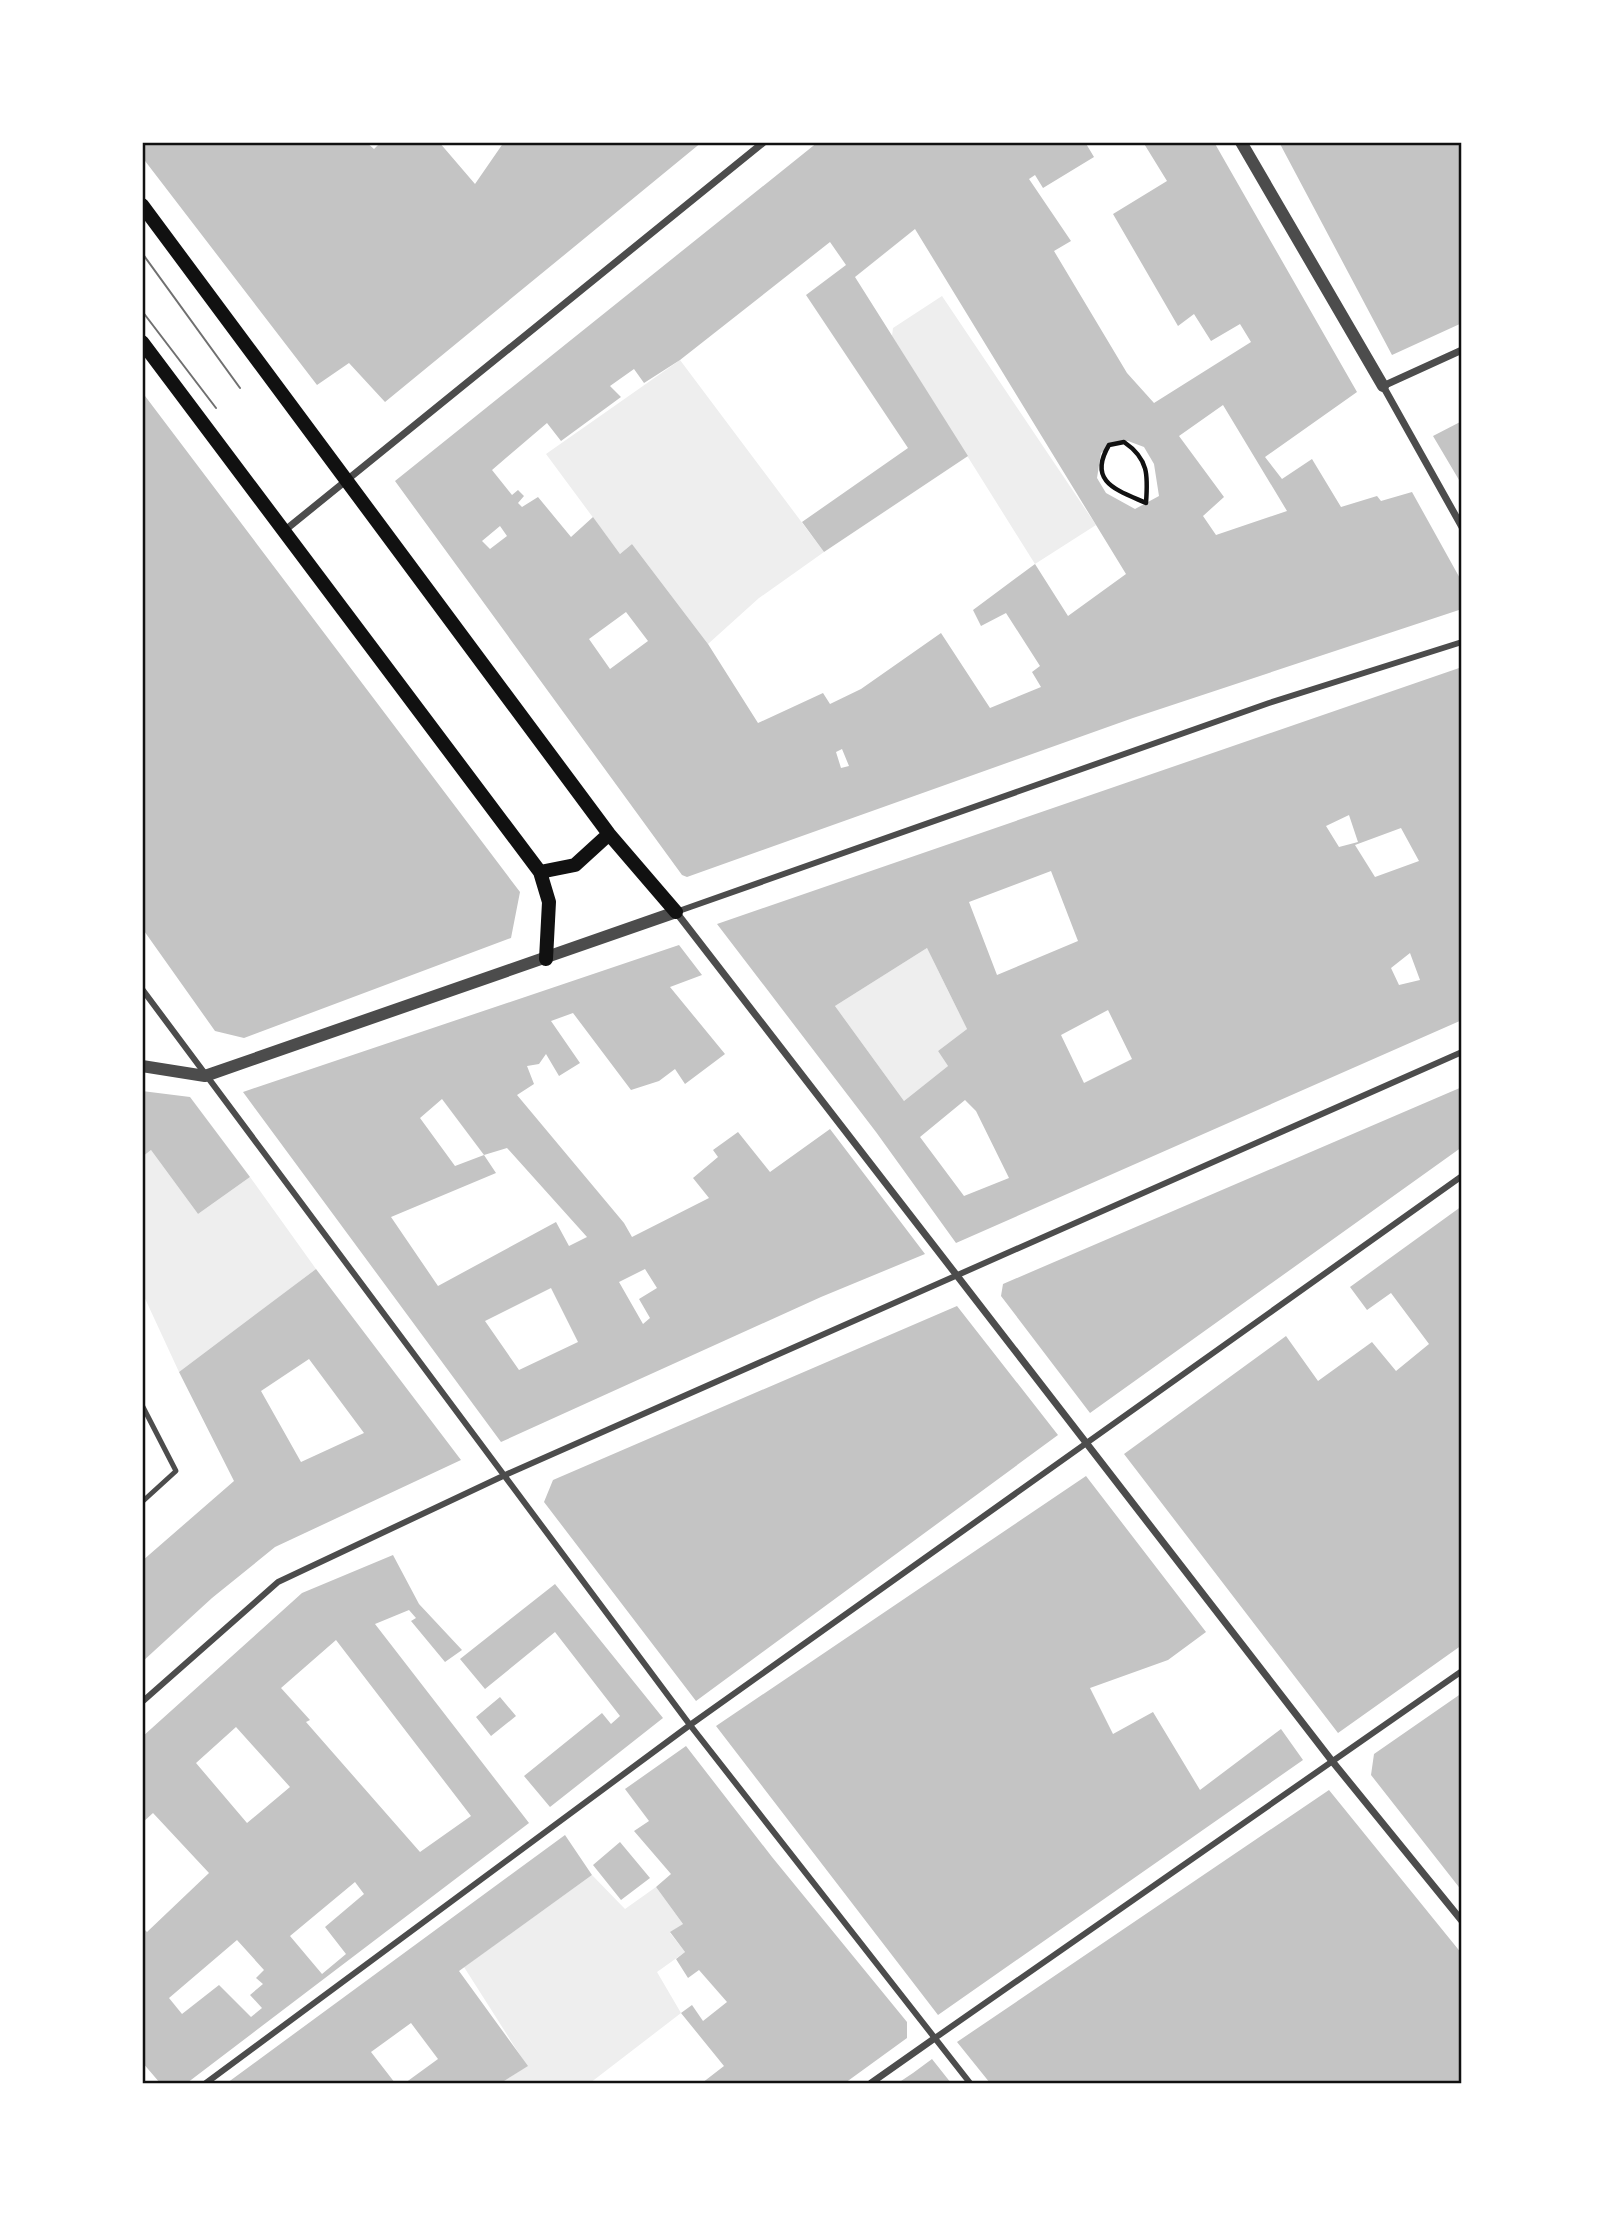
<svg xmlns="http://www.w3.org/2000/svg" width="1604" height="2225" font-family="Signika,sans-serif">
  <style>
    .green { fill: #eee }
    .building { fill: #c4c4c4; fill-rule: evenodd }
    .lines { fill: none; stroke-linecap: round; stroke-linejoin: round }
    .path { stroke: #111; stroke-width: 4.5 }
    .service { stroke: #4c4c4c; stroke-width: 5 }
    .pedestrian { stroke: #4c4c4c; stroke-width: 6 }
    .minor { stroke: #4c4c4c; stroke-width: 7 }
    .tertiary { stroke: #4c4c4c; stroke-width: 12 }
    .secondary { stroke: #111; stroke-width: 14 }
    .tram { stroke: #707070; stroke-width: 2 }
    .neatline { fill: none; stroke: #111; stroke-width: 2.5 }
  </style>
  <rect width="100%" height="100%" fill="#fff"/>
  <!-- green -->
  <path class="green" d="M 942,296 L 1096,525 L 1035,564 L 892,336 L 893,328 Z
    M 680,360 L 824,552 L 759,598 L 708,644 L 632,544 L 620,554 L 546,454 Z
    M 927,948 L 967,1029 L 938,1051 L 948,1066 L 904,1101 L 835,1006 Z
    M 151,1150 L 198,1214 L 250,1177 L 316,1269 L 179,1372 L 142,1292 L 142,1157 Z
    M 592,1875 L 625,1909 L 656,1887 L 683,1924 L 670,1933 L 685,1952 L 657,1972 L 681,2013 L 590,2083 L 501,2083 L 527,2066 L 464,1967 Z"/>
  <!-- building -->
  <path class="building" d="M 142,142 L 366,142 L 374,149 L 381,142 L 439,142 L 475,184 L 504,142 L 702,142 L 385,402 L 349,363 L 317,385 L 142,157 Z
    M 818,142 L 1085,142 L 1094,157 L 1043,188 L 1035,175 L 1029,179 L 1071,241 L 1054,251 L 1127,373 L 1154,403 L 1251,342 L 1240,324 L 1211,341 L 1194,314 L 1178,326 L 1113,214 L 1167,181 L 1143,142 L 1214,142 L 1357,392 L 1265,457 L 1282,479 L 1312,459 L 1341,507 L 1377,496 L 1381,501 L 1412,492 L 1462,582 L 1462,609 L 1133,718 L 687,877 L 682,875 L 395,481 ZM 915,229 L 1126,574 L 1068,616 L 1035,564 L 973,610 L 981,626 L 1006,613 L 1040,666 L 1032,672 L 1041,687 L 990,708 L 941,633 L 861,689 L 830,704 L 823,693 L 758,723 L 708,644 L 632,544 L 620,554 L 593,517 L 571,537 L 538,497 L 522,507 L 518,503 L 524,496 L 518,490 L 512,495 L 492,470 L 547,423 L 561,441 L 621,397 L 610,386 L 634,369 L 644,383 L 680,360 L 830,242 L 846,265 L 806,295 L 908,448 L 802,522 L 824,552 L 968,456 L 855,277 ZM 1223,405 L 1287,511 L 1216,535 L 1203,516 L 1224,497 L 1179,436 ZM 1119,441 L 1128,441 L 1144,447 L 1154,464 L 1159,496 L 1135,509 L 1106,493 L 1097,478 L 1101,453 ZM 500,526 L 507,536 L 490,549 L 482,541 ZM 626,612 L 648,641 L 610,669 L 589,639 ZM 842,749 L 849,766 L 841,768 L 836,752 Z
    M 1279,142 L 1462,142 L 1462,323 L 1392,355 Z
    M 142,392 L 520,892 L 511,938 L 244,1038 L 215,1031 L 142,928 Z
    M 1462,421 L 1462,485 L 1433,436 Z
    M 1462,667 L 1462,1020 L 956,1243 L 876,1132 L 717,924 ZM 1349,815 L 1358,842 L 1339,847 L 1326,826 ZM 1401,828 L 1419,861 L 1375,877 L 1355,845 ZM 1051,871 L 1078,941 L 997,975 L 969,902 ZM 927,948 L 967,1029 L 938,1051 L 948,1066 L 904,1101 L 835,1006 ZM 1410,953 L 1420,980 L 1399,985 L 1391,968 ZM 1108,1010 L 1132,1059 L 1084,1083 L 1061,1035 ZM 965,1100 L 976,1111 L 1009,1178 L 964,1196 L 920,1137 Z
    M 679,945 L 702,975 L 670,987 L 725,1054 L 685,1084 L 675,1069 L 659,1081 L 631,1090 L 573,1013 L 551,1021 L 580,1063 L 559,1076 L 546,1054 L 539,1064 L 527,1066 L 534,1084 L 517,1095 L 624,1223 L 632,1237 L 709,1198 L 693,1178 L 718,1157 L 713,1150 L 738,1132 L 770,1172 L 830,1129 L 925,1254 L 821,1297 L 501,1442 L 243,1092 ZM 442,1099 L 484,1155 L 507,1148 L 587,1237 L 569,1246 L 556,1222 L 438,1286 L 391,1217 L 496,1173 L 484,1155 L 455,1166 L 420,1118 ZM 645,1269 L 657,1288 L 639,1299 L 650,1318 L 643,1324 L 619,1282 ZM 551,1288 L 578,1342 L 519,1370 L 485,1321 Z
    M 1462,1087 L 1462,1147 L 1090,1413 L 1001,1296 L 1003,1284 Z
    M 142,1091 L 190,1097 L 250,1177 L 198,1214 L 151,1150 L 142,1157 Z
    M 1462,1206 L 1462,1645 L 1338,1733 L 1124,1454 L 1286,1336 L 1318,1381 L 1372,1342 L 1396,1371 L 1429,1344 L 1391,1293 L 1367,1310 L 1350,1287 Z
    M 316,1269 L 461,1460 L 275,1547 L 212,1598 L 142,1662 L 142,1561 L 234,1481 L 179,1372 ZM 309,1359 L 364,1433 L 301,1462 L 261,1391 Z
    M 957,1306 L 1058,1435 L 696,1701 L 544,1502 L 553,1480 Z
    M 1086,1476 L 1206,1632 L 1168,1660 L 1090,1688 L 1113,1734 L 1153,1712 L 1200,1790 L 1281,1729 L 1303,1760 L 938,2015 L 716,1726 Z
    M 393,1555 L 419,1604 L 462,1650 L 445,1662 L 411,1621 L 416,1618 L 409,1610 L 375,1624 L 529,1823 L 187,2083 L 160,2083 L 142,2062 L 142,1927 L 147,1932 L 209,1873 L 153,1813 L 142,1823 L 142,1737 L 302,1593 ZM 336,1640 L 471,1816 L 420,1852 L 306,1722 L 310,1720 L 281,1688 ZM 236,1727 L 290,1787 L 247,1823 L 196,1763 ZM 355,1882 L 364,1894 L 325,1927 L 346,1954 L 322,1974 L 290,1936 ZM 237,1940 L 264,1970 L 256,1978 L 263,1984 L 250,1995 L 262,2008 L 251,2017 L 219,1985 L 182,2014 L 169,1998 Z
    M 555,1584 L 663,1718 L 550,1807 L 524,1776 L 602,1713 L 611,1724 L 620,1716 L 555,1632 L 485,1689 L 460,1659 Z
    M 1462,1693 L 1462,1891 L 1371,1775 L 1374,1754 Z
    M 500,1697 L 516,1716 L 491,1736 L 476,1717 Z
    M 686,1746 L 772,1857 L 907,2022 L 907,2038 L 845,2083 L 702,2083 L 724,2066 L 681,2013 L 692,2005 L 703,2021 L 727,2002 L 699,1970 L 688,1978 L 676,1959 L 685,1952 L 670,1932 L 683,1924 L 656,1887 L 671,1874 L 634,1831 L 649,1821 L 625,1789 Z
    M 1329,1790 L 1462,1954 L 1462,2083 L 990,2083 L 957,2042 Z
    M 565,1835 L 592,1875 L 459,1971 L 528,2066 L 501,2083 L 405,2083 L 438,2059 L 411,2023 L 371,2052 L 395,2083 L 227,2083 Z
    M 620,1842 L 650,1878 L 621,1900 L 593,1865 Z
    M 932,2059 L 951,2083 L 898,2083 L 913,2073 Z"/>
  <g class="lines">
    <!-- path -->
    <path class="path" d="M 1124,442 C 1149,459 1148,476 1146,503 C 1117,490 1087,482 1109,445 Z"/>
    <!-- service -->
    <path class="service" d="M 142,1405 L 176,1471 L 142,1502"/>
    <!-- pedestrian -->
    <path class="pedestrian" d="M 676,912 L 1269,703 L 1462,642
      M 142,989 L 690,1725 L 970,2083
      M 142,1702 L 278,1582 L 503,1476 L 1462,1052
      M 935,2038 L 1462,1671
      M 206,2083 L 690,1725 L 1462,1176"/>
    <!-- minor -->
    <path class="minor" d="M 1462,350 L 1383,386 L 1462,527
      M 284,531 L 764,142
      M 676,912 L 1332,1761 L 1462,1921
      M 871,2083 L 935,2038"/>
    <!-- tertiary -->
    <path class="tertiary" d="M 1241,142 L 1383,386
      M 142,1066 L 205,1076 L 676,912"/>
    <!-- secondary -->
    <path class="secondary" d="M 142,205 L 609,834 L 676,912
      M 142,342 L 540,872 L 549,902 L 546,959
      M 540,872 L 575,865 L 609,834"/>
    <!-- tram -->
    <path class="tram" d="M 142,253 L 240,388
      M 142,311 L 216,408"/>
  </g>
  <!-- border -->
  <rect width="1604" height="2225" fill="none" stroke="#ffffff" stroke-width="287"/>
  <rect x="144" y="144" width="1316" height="1938" class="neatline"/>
</svg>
